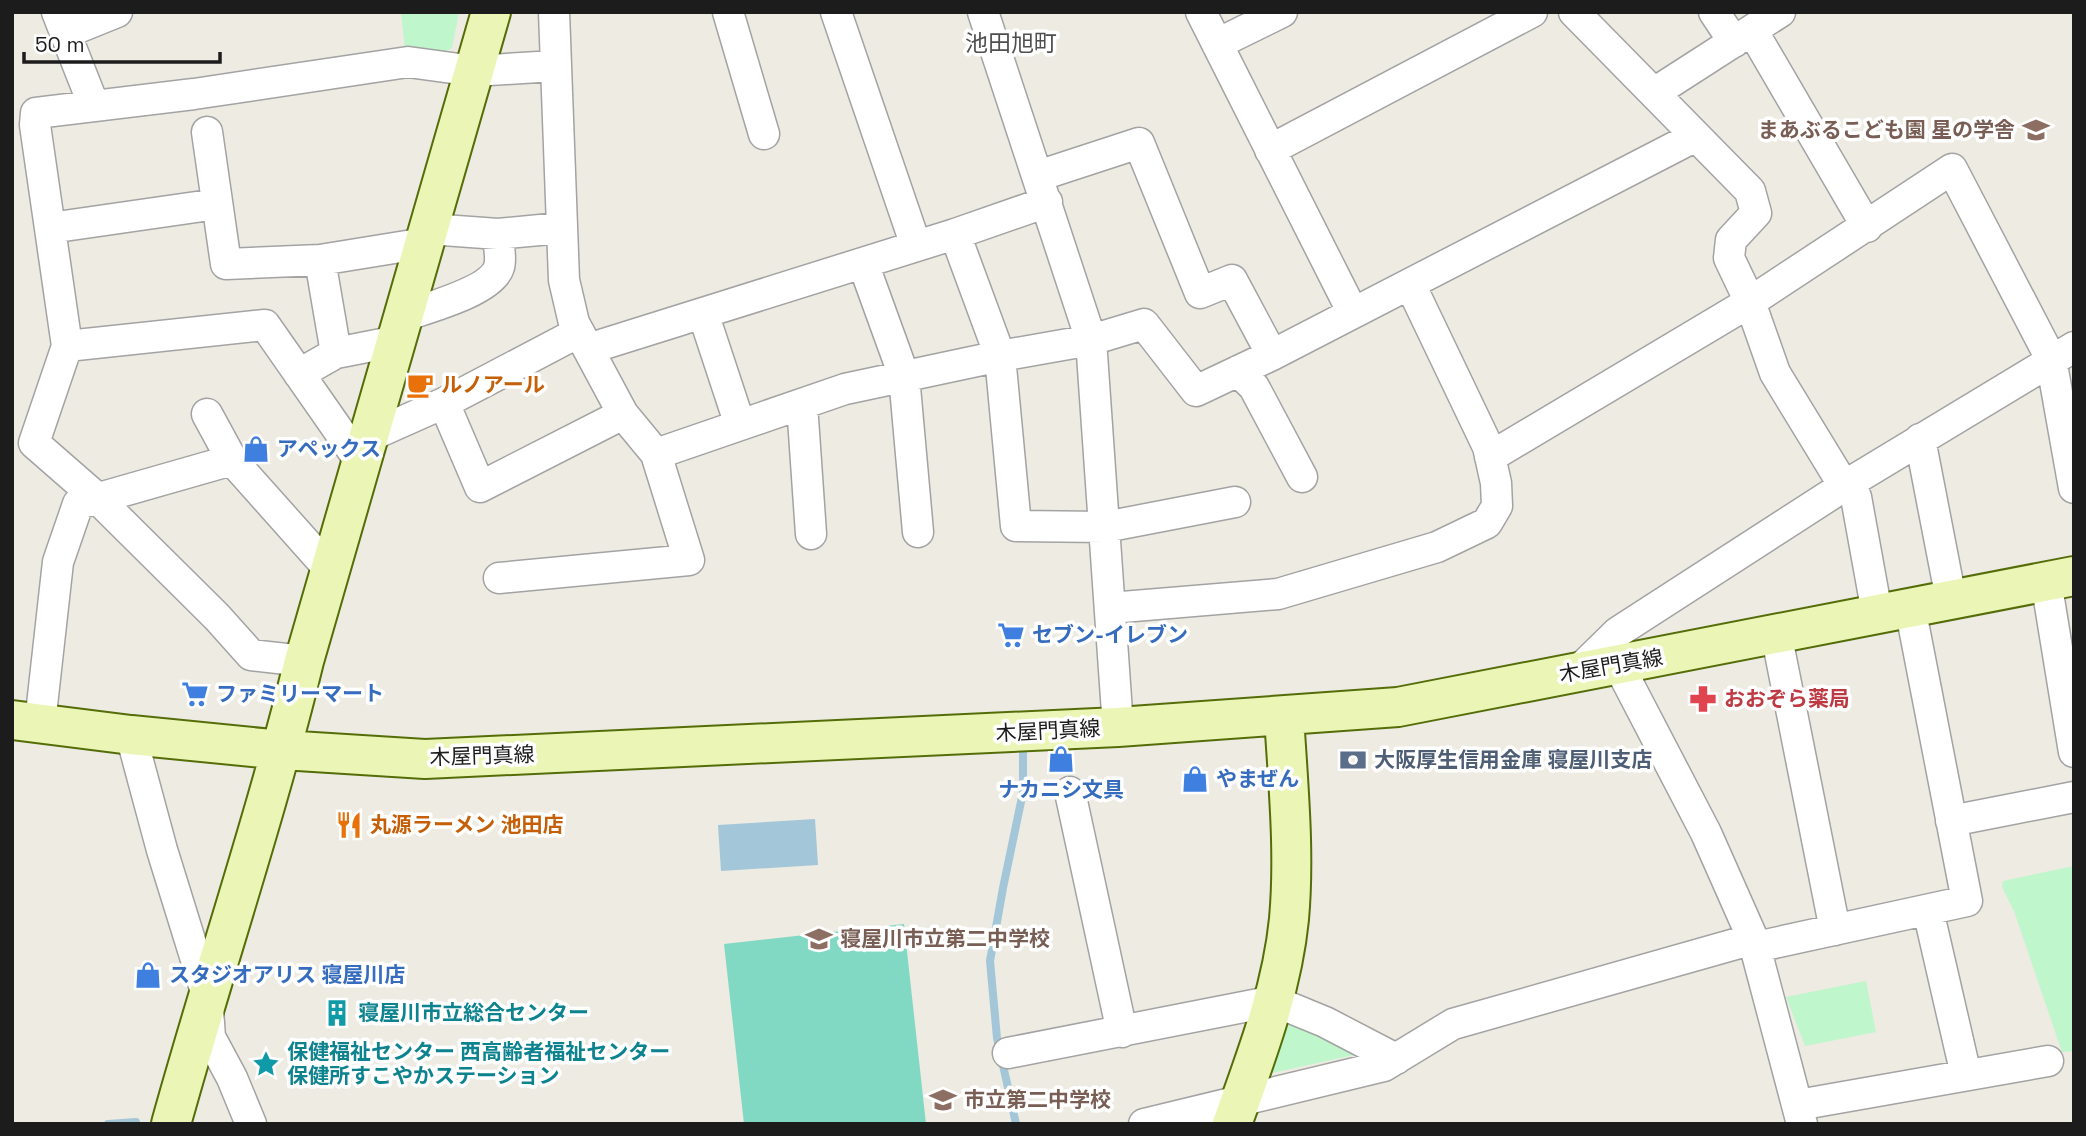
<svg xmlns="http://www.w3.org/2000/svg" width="2086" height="1136" font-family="'Space Grotesk','Noto Sans JP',sans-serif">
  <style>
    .park { fill: #bff6cb }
    .pitch { fill: #82d9c3 }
    .water { fill: #a3c6d9 }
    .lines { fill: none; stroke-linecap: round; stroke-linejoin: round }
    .stream { stroke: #a3c6d9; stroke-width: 8 }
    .street-casing { stroke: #a3a3a3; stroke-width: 33 }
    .secondary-casing { stroke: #556d09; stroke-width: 42 }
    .street { stroke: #fff; stroke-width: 30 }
    .secondary { stroke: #ebf6b6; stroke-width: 38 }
    .labels { text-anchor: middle; stroke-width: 7; stroke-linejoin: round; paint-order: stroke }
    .education-label { font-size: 21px; font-weight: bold; fill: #785e54; stroke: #fff; text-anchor: start }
    .food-label { font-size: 21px; font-weight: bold; fill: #c56008; stroke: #fff; text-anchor: start }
    .shop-label { font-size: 21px; font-weight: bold; fill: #366cbe; stroke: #fff; text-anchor: start }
    .street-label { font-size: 21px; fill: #1c1c1c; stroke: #fff }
    .health-label { font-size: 21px; font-weight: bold; fill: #be3a42; stroke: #fff; text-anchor: start }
    .service-label { font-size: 21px; font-weight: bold; fill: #4e5e75; stroke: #fff; text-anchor: start }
    .culture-label { font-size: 21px; font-weight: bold; fill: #0d838f; stroke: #fff; text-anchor: start }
    .neighbourhood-label { font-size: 23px; fill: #4f4f4f; stroke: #fff }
  </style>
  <rect width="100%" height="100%" fill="#edebe2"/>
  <!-- park -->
  <path class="park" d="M 459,12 L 452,48 L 435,56 L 405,49 L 401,13 Z
    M 2074,866 L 2074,1051 L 2062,1052 L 2014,911 L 2002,887 L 2003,881 Z
    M 1866,981 L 1876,1032 L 1805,1046 L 1786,997 Z
    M 1289,1019 L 1355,1048 L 1354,1055 L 1272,1073 Z"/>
  <!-- pitch -->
  <path class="pitch" d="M 904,924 L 926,1124 L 744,1124 L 724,944 Z"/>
  <!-- water -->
  <path class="water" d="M 815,819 L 818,865 L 721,871 L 718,825 Z"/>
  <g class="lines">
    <!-- stream -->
    <path class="stream" d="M 108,1124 L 136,1122
      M 1016,1124 L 997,1038 L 990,961 L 1003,888 L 1023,792 L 1023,745"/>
    <defs>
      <path id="street" d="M 57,12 L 94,106
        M 728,12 L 764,134
        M 836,12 L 916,246
        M 983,12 L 1091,340 L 1118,727
        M 1201,12 L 1353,313
        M 1574,12 L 1750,191 L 1756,213 L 1731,240 L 1729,258 L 1750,302 L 1775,373 L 1844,486 L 1856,497 L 1877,613
        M 1714,12 L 1734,42
        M 1752,30 L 1867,227
        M 65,33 L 117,12
        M 1217,44 L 1282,12
        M 1654,93 L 1780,12
        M 207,132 L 226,264 L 320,260 L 425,243
        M 1270,150 L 1532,12
        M 1038,176 L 1139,143 L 1200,293 L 1232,280 L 1272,355
        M 50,228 L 217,204
        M 429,229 L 498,234 L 561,228
        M 955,234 L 1000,356 L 1016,526 L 1105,527 L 1235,502
        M 320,260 L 336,353
        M 863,263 L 904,376 L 918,532
        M 703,313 L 740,425
        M 404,316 C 427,308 492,291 499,267 C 502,258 498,244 498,234
        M 67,346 L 265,325 L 362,464
        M 588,349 L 955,234 L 1047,202
        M 1238,371 L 1254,387 L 1302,477
        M 299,374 L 336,353 L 397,341
        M 444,403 L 480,487 L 623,414
        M 802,404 L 811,534
        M 207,414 L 232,460 L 330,570
        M 370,436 L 444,403 L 579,332
        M 1920,439 L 1951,599
        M 656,454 L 845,389 L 1000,356 L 1091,340 L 1144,324 L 1196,391 L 1272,355 L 1696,136
        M 1490,457 L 1750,302 L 1952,169 L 2051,359 L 2074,488
        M 499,578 L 689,560 L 656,454 L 623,414 L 579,332 L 574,323 L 564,280 L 554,12
        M 2046,581 L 2074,752
        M 1110,608 L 1278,594 L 1437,547 L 1487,523 L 1497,506 L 1496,483 L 1488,447 L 1410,284
        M 1776,633 L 1835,930
        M 304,661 L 251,655 L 217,617 L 97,498 L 34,443 L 67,346 L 35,125 L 36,113 L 194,94 L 408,62 L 474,71 L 554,66
        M 1619,666 L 1706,833 L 1753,939 L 1802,1124
        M 1576,673 L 1618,632 L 1844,486 L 2074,347
        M 40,723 L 58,562 L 78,504 L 232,460
        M 131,735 L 162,850 L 207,995 L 210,1037 L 232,1078 L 251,1124
        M 1070,792 L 1122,1032
        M 1951,821 L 2074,797
        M 1928,910 L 1966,1075
        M 1756,947 L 1967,901 L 1910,607
        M 1008,1053 L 1274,1001 L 1325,1022 L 1396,1059
        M 1798,1105 L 2048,1061
        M 1144,1124 L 1384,1066 L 1453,1024 L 1753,939"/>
      <path id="secondary" d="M 12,720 L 131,735 L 282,750 L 425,759 L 1118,727 L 1398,707 L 2074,576
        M 171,1124 C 214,969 266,817 304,661 L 491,12
        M 1232,1124 C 1256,1057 1282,990 1289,919 C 1295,852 1288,783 1284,716"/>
    </defs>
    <!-- street casing -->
    <use href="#street" class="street-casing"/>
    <!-- secondary casing -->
    <use href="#secondary" class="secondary-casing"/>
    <!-- street -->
    <use href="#street" class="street"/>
    <!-- secondary -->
    <use href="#secondary" class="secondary"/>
  </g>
  <!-- icons -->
  <defs>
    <symbol id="school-bare" viewBox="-9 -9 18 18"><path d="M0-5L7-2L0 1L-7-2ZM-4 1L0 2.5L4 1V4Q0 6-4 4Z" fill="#8d6e63" stroke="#fff" stroke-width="2.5" paint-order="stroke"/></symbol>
    <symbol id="cafe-bare" viewBox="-9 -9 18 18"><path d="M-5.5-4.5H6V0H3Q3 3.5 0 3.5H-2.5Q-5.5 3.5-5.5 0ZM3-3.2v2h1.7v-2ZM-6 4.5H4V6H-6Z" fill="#e8710a" stroke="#fff" stroke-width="2.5" paint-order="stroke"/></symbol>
    <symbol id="shop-bare" viewBox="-9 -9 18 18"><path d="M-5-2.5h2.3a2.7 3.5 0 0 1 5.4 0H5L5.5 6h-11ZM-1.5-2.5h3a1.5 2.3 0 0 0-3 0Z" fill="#3f7fe0" stroke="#fff" stroke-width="2.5" paint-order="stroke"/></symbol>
    <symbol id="supermarket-bare" viewBox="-9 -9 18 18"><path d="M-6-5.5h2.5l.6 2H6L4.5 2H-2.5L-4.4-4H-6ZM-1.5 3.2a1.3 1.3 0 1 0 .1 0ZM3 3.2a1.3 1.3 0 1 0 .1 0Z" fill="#3f7fe0" stroke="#fff" stroke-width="2.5" paint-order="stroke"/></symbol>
    <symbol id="pharmacy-bare" viewBox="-9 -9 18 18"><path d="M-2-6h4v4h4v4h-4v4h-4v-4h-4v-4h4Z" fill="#e0444e" stroke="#fff" stroke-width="2.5" paint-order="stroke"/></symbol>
    <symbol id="bank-bare" viewBox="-9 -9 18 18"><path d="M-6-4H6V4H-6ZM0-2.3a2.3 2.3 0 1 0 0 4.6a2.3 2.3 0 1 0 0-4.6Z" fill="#5c6f8a" stroke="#fff" stroke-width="2.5" paint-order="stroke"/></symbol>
    <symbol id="restaurant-bare" viewBox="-9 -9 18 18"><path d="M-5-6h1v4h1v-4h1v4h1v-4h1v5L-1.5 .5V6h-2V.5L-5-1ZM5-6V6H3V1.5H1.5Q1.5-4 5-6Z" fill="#e8710a" stroke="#fff" stroke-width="2.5" paint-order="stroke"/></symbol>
    <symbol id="building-bare" viewBox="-9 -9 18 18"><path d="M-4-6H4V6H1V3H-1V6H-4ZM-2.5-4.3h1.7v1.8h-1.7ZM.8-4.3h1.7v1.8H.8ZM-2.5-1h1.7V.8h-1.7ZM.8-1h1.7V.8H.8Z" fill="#0f9aa8" stroke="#fff" stroke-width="2.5" paint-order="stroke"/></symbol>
    <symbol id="sight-bare" viewBox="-9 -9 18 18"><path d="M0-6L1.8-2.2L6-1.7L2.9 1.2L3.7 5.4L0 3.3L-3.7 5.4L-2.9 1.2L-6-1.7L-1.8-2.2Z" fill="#0f9aa8" stroke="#fff" stroke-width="2.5" paint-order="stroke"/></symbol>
  </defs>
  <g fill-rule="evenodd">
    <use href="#school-bare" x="2017" y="111" width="38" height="38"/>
    <use href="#cafe-bare" x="401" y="366" width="38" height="38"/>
    <use href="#shop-bare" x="237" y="430" width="38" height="38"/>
    <use href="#supermarket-bare" x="992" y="616" width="38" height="38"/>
    <use href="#supermarket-bare" x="176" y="675" width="38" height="38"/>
    <use href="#pharmacy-bare" x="1684" y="680" width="38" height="38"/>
    <use href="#shop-bare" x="1042" y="740" width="38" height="38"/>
    <use href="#bank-bare" x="1334" y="741" width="38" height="38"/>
    <use href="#shop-bare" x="1176" y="760" width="38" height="38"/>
    <use href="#restaurant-bare" x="330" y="806" width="38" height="38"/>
    <use href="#school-bare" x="800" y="920" width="38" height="38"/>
    <use href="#shop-bare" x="129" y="956" width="38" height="38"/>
    <use href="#building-bare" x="318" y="994" width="38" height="38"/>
    <use href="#sight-bare" x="247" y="1045" width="38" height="38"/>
    <use href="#school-bare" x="924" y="1081" width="38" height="38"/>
  </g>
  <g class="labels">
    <!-- education labels -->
    <g class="education-label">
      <text x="2015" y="137" text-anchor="end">まあぶるこども園 星の学舎</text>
      <text x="840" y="946">寝屋川市立第二中学校</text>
      <text x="964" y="1107">市立第二中学校</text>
    </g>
    <!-- food labels -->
    <g class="food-label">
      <text x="441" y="392">ルノアール</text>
      <text x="370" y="832">丸源ラーメン 池田店</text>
    </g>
    <!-- shop labels -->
    <g class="shop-label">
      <text x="277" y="456">アペックス</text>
      <text x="1032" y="642">セブン-イレブン</text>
      <text x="216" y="701">ファミリーマート</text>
      <text x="1216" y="786">やまぜん</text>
      <text x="1061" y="797" text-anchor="middle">ナカニシ文具</text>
      <text x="169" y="982">スタジオアリス 寝屋川店</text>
    </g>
    <!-- street labels -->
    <g class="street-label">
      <text transform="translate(1611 666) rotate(-10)" y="7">木屋門真線</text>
      <text transform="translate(1048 731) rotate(-3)" y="7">木屋門真線</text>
      <text transform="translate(482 756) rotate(-2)" y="7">木屋門真線</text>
    </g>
    <!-- health labels -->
    <g class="health-label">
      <text x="1724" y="706">おおぞら薬局</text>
    </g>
    <!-- service labels -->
    <g class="service-label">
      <text x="1374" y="767">大阪厚生信用金庫 寝屋川支店</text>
    </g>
    <!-- culture labels -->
    <g class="culture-label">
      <text x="358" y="1020">寝屋川市立総合センター</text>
      <text x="287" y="1059">保健福祉センター 西高齢者福祉センター<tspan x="287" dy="24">保健所すこやかステーション</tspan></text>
    </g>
    <!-- neighbourhood labels -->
    <g class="neighbourhood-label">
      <text x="1011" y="51">池田旭町</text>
    </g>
  </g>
  <!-- border -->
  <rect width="2086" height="1136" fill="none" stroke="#1c1c1c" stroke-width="28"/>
  <!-- scale -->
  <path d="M24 52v10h196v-10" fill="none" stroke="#1c1c1c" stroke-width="3.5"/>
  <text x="35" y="52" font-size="21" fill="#1c1c1c" stroke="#ffffff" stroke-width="5" paint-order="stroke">50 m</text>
</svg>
